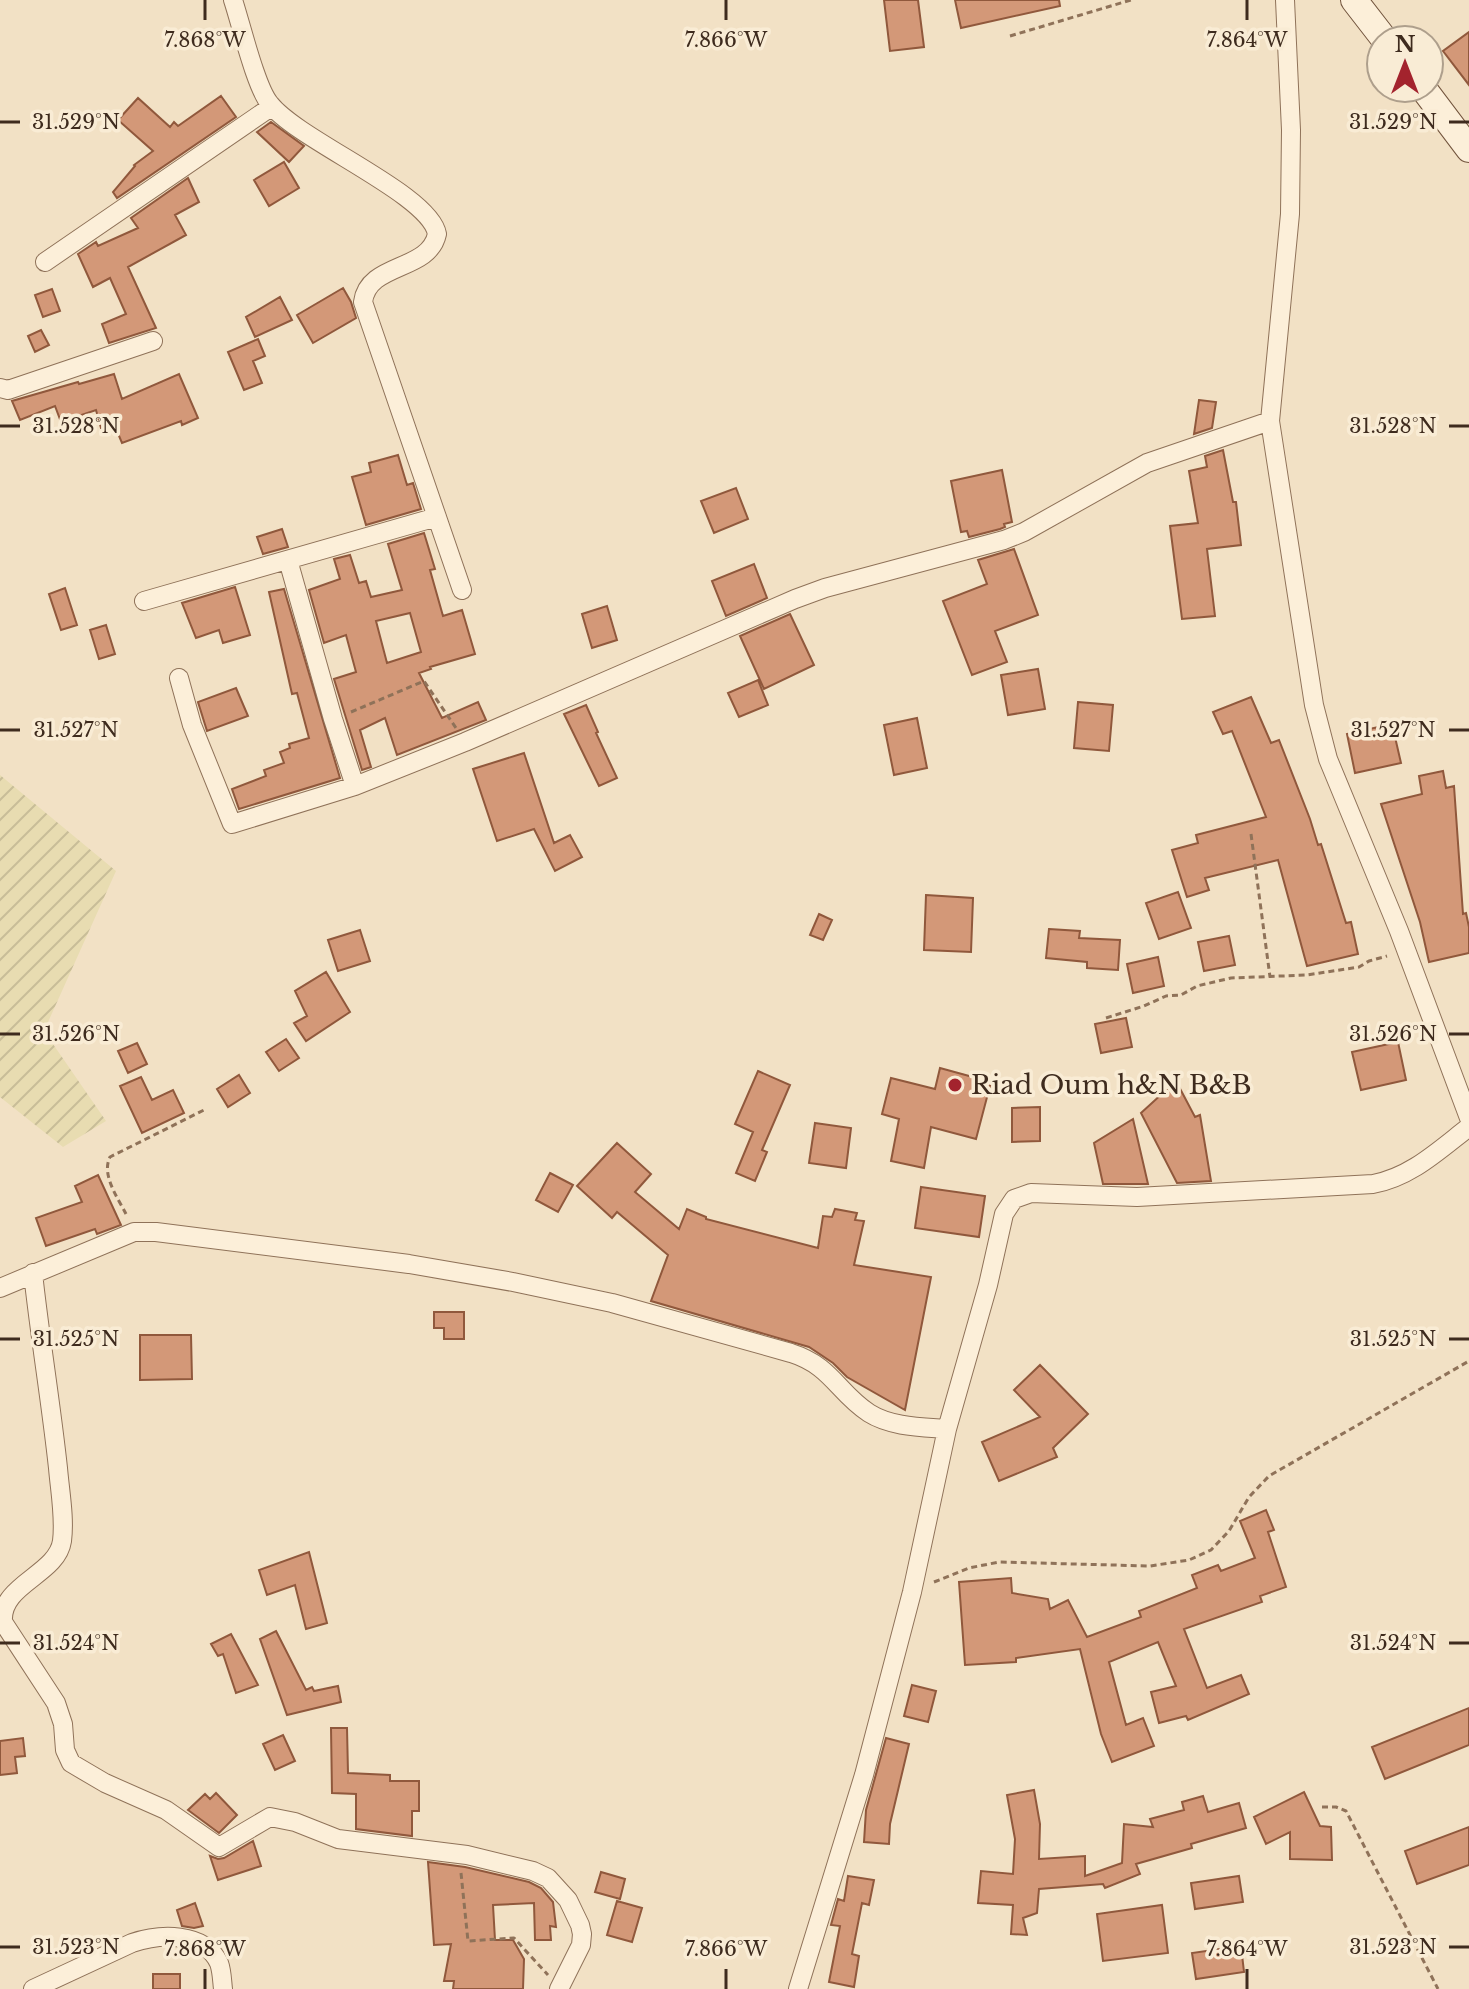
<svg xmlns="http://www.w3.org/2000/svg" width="1469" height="1989" font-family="'Libre Baskerville',serif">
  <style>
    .farmland { fill: url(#farmland-furrows) }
    .building { fill: #d39878; stroke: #90583c; stroke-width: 2; fill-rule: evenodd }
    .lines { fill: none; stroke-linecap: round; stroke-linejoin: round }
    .street-casing { stroke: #8f7259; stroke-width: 20 }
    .secondary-casing { stroke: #71533c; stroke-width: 28 }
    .path { stroke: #8f7259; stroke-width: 3; stroke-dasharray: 6 4; stroke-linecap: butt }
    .street { stroke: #fcefd9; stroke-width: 18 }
    .secondary { stroke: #fcefd9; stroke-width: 26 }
    .ticks { fill: none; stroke: #3e2b1e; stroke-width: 3 }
    .poi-dot { fill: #a3232d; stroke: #f9ecd5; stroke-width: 3 }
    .labels { text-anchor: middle; stroke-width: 7; stroke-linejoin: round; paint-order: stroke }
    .poi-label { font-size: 26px; fill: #3e2b1e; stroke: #f9ecd5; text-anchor: start }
    .ticks-label { font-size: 20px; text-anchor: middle; fill: #3e2b1e; stroke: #f9ecd5; stroke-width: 7; stroke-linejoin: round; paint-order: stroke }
  </style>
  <defs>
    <pattern id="farmland-furrows" width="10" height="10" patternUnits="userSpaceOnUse" patternTransform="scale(2)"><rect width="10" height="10" fill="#e8dcb1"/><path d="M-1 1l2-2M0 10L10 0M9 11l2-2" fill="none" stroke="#c8bd98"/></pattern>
  </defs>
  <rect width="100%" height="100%" fill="#f2e1c5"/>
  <!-- farmland -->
  <path class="farmland" d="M 0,775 L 116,871 L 44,1031 L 106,1121 L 63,1147 L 0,1097 Z"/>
  <!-- building -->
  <path class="building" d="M 884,0 L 918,0 L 924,47 L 890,51 Z
    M 955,0 L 1059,0 L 1060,6 L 961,28 Z
    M 1469,32 L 1469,85 L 1443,51 Z
    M 221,96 L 236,117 L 117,198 L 113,192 L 135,166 L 134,165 L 153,151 L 118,120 L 138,98 L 170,127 L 174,122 L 178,126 Z
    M 271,122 L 304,146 L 289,162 L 257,132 Z
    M 284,162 L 299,188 L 269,206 L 254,180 Z
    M 188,178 L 199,202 L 175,215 L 186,235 L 128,267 L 156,328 L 109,343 L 102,324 L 126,314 L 110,278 L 93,287 L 78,254 L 96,242 L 98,246 L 138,228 L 131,218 Z
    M 343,288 L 351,302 L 356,318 L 313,343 L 297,315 Z
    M 52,289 L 60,311 L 43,317 L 35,295 Z
    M 280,297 L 292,320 L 255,337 L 246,317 Z
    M 41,330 L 49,345 L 35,352 L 28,336 Z
    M 258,339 L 265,356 L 253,361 L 262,383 L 244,390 L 228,352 Z
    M 114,374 L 122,399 L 179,374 L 198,418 L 182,425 L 181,421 L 122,443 L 114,424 L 101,428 L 96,410 L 61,422 L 55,406 L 20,420 L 12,401 L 78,382 L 79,384 Z
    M 1199,400 L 1216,402 L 1212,428 L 1194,434 Z
    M 1223,450 L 1233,502 L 1236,502 L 1241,545 L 1207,549 L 1215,616 L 1182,619 L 1170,526 L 1198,523 L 1189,471 L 1207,467 L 1205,456 Z
    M 398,455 L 407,485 L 413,483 L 421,509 L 366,525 L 352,477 L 371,472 L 369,463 Z
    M 1002,470 L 1012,522 L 1004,524 L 1005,527 L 1000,529 L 969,537 L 967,531 L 961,532 L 951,481 Z
    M 736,488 L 748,519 L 714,533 L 701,501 Z
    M 282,529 L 288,547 L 263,554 L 257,537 Z
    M 424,533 L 435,569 L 430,570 L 443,616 L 462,610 L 475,654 L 430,667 L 431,669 L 419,673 L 442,718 L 478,702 L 486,720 L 397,755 L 385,718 L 360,730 L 371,767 L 362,770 L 334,679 L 356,672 L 346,635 L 324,643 L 309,590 L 340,579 L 334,559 L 350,555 L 359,583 L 366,581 L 371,597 L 402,590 L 388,544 ZM 410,613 L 421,652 L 387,663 L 376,621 Z
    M 1014,549 L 1038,615 L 995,631 L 1007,662 L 972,675 L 943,601 L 987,584 L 978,560 Z
    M 754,564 L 767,598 L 726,616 L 712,581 Z
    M 235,587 L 250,635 L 223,643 L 219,630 L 196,638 L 182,603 Z
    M 65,588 L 77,625 L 61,630 L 49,594 Z
    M 284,589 L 340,778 L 239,809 L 232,789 L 266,776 L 264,770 L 284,763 L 280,752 L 290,748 L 289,744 L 309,738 L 297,693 L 292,694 L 269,592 Z
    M 607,606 L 617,640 L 592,648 L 582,614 Z
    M 790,614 L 814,665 L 764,689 L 740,636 Z
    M 106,625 L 115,654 L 99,659 L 90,630 Z
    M 1038,669 L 1045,709 L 1008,715 L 1001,675 Z
    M 758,680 L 768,705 L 739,717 L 728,693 Z
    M 236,688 L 248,716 L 207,731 L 198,702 Z
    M 1251,697 L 1271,743 L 1279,740 L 1310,819 L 1318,845 L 1321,844 L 1346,923 L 1351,922 L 1358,954 L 1307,966 L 1278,860 L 1205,878 L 1209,890 L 1187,897 L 1172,850 L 1198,843 L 1196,835 L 1266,817 L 1232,731 L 1223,734 L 1213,712 Z
    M 1078,702 L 1113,705 L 1109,751 L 1074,748 Z
    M 586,705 L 598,732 L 596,733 L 617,778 L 599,786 L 564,714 Z
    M 917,718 L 927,768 L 894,775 L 884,725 Z
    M 1392,724 L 1401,763 L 1355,773 L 1347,734 Z
    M 524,753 L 554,843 L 570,835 L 582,857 L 555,871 L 534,829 L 497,841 L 473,769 Z
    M 1443,771 L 1446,788 L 1454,786 L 1463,914 L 1466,913 L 1469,927 L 1469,953 L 1429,962 L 1420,922 L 1381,804 L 1422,794 L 1419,776 Z
    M 1178,892 L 1191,928 L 1159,939 L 1146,903 Z
    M 926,895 L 973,898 L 971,952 L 924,950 Z
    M 819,914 L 832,920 L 823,940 L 810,935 Z
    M 1049,929 L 1080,931 L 1079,938 L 1120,940 L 1118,970 L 1087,968 L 1087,962 L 1046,958 Z
    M 360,930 L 370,961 L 338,971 L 328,940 Z
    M 1229,936 L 1235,965 L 1204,971 L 1198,942 Z
    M 1158,957 L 1164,986 L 1133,993 L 1127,964 Z
    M 326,972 L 350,1012 L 306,1041 L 294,1023 L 307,1016 L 295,991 Z
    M 1126,1018 L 1132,1047 L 1101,1053 L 1095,1024 Z
    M 286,1039 L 299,1058 L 279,1071 L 266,1052 Z
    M 1398,1042 L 1406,1080 L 1361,1090 L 1352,1052 Z
    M 137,1043 L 147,1064 L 128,1073 L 118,1051 Z
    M 940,1068 L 991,1082 L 976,1139 L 931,1127 L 924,1168 L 891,1161 L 899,1119 L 882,1114 L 891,1078 L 935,1089 Z
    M 758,1071 L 790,1085 L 762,1150 L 767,1152 L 755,1181 L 736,1173 L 753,1132 L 735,1124 Z
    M 239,1075 L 250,1093 L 228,1107 L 217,1089 Z
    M 141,1077 L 152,1100 L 173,1090 L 184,1113 L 142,1133 L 120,1086 Z
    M 1176,1081 L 1195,1117 L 1200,1115 L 1211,1181 L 1177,1183 L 1141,1113 Z
    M 1040,1107 L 1040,1141 L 1012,1142 L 1012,1108 Z
    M 1133,1119 L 1148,1184 L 1103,1184 L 1094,1143 Z
    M 815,1123 L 851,1128 L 846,1168 L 809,1163 Z
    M 617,1143 L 651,1174 L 635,1192 L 679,1229 L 687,1209 L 706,1217 L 706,1219 L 818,1248 L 823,1216 L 832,1217 L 835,1209 L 857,1213 L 855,1220 L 864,1221 L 854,1265 L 931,1277 L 905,1410 L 847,1377 L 833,1363 L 809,1347 L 651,1301 L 668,1255 L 617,1212 L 612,1218 L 577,1186 Z
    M 550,1173 L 573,1185 L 558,1212 L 536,1200 Z
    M 98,1175 L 121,1225 L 97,1234 L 95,1229 L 46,1246 L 36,1218 L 82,1202 L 75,1186 Z
    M 921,1187 L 985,1196 L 979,1237 L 915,1228 Z
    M 434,1312 L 464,1312 L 464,1339 L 444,1339 L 444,1328 L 434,1328 Z
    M 140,1335 L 191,1335 L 192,1379 L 140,1380 Z
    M 1040,1365 L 1088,1414 L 1053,1448 L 1057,1457 L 999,1481 L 982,1442 L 1040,1417 L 1014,1390 Z
    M 1266,1510 L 1274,1530 L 1268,1532 L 1286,1587 L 1260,1596 L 1262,1602 L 1184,1629 L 1207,1688 L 1241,1675 L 1249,1694 L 1188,1720 L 1186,1716 L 1159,1723 L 1151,1692 L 1176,1686 L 1158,1642 L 1109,1662 L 1126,1725 L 1143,1718 L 1154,1746 L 1112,1762 L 1101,1734 L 1080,1649 L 1016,1658 L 1016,1662 L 965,1665 L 959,1582 L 1011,1578 L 1012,1593 L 1048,1599 L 1050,1609 L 1068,1600 L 1087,1637 L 1141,1617 L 1139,1611 L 1197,1588 L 1192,1575 L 1218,1565 L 1221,1571 L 1255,1558 L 1240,1521 Z
    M 309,1552 L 327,1623 L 306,1629 L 295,1585 L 267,1595 L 259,1570 Z
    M 276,1631 L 306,1690 L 312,1687 L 314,1691 L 338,1686 L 341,1702 L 287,1715 L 260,1639 Z
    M 231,1634 L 258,1685 L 236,1693 L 223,1654 L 218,1656 L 211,1644 Z
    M 912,1685 L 936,1691 L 928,1722 L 904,1716 Z
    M 1469,1708 L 1469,1745 L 1385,1779 L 1372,1747 Z
    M 331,1728 L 347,1728 L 348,1773 L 390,1775 L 390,1781 L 419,1781 L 419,1811 L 412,1811 L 412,1836 L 356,1829 L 356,1794 L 332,1793 Z
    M 283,1735 L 295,1761 L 275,1770 L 263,1744 Z
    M 23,1738 L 25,1756 L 15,1757 L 17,1773 L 0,1775 L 0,1741 Z
    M 886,1738 L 909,1744 L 890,1824 L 889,1844 L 864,1842 L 866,1810 Z
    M 1034,1790 L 1040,1824 L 1039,1859 L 1085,1856 L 1085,1876 L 1122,1863 L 1124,1824 L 1153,1827 L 1150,1819 L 1184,1810 L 1182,1802 L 1203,1796 L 1208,1812 L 1239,1803 L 1246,1828 L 1191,1844 L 1192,1848 L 1136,1864 L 1140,1874 L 1105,1888 L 1103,1884 L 1039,1889 L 1037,1913 L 1023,1918 L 1027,1935 L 1011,1934 L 1013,1905 L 978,1903 L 981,1871 L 1013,1874 L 1015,1839 L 1007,1795 Z
    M 1304,1792 L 1320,1826 L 1331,1827 L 1332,1860 L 1290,1859 L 1290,1832 L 1266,1844 L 1254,1817 Z
    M 216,1793 L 237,1815 L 219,1833 L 188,1810 L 205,1794 L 210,1799 Z
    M 1469,1827 L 1469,1865 L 1417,1884 L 1405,1851 Z
    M 253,1841 L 261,1866 L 218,1880 L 210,1856 L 218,1859 L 224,1858 Z
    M 428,1862 L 465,1867 L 529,1882 L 541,1888 L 553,1902 L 556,1927 L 550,1926 L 551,1940 L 535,1940 L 534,1903 L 493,1905 L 495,1940 L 513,1940 L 524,1959 L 523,1989 L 453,1989 L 454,1981 L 444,1981 L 451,1944 L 434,1945 Z
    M 601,1872 L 625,1879 L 620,1899 L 595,1892 Z
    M 848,1876 L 874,1880 L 869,1905 L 862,1903 L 852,1954 L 859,1956 L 854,1987 L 829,1982 L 840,1926 L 831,1925 L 838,1899 L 844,1901 Z
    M 1239,1876 L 1243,1902 L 1195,1909 L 1191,1883 Z
    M 617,1901 L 642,1908 L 632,1942 L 607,1935 Z
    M 195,1903 L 203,1926 L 194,1928 L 182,1926 L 177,1910 Z
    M 1162,1905 L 1168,1953 L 1103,1961 L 1097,1914 Z
    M 1241,1946 L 1244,1972 L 1196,1979 L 1192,1953 Z
    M 153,1974 L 180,1974 L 180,1989 L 153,1989 Z"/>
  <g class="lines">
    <defs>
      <path id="street" d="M 233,0 C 241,24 256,88 270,104 C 299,141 430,194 437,234 C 429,272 368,262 363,302 L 462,590
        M 1285,0 L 1291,130 L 1290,214 L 1270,421 L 1314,705 L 1328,759 L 1399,931 L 1469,1118
        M 45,262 L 271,107
        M 0,388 L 8,390 L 153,341
        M 288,560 L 333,719 L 355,786
        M 144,601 L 437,517
        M 179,678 L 192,725 L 232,824 L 355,786 L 465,742 L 795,599 L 825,588 L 1004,540 L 1024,532 L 1147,463 L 1270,421
        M 33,1273 C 40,1338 51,1403 58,1468 C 60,1492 65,1518 62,1541 C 57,1575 0,1584 3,1622 L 56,1703 L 63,1724 L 65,1750 L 71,1763 L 105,1783 L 166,1810 L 219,1847 L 270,1817 L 295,1822 L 338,1839 L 467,1855 L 533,1871 L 548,1878 L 568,1900 L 580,1925 L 582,1934 L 581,1945 L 559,1989
        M 0,1288 L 134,1232 L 156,1232 L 409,1264 L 513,1282 L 612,1303 L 791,1353 C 832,1366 837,1392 869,1413 C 891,1427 922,1427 947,1429 L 988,1285 L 1004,1214 L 1014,1199 L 1031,1193 L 1137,1197 L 1373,1184 C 1411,1177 1439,1150 1469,1127
        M 33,1989 L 132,1943 C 159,1934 204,1931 219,1963 C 222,1971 222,1981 223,1989
        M 798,1989 L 864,1775 L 912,1592 L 947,1429"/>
      <path id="secondary" d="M 1354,0 L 1385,40
        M 1423,88 L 1469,149"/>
    </defs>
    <!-- street casing -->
    <use href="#street" class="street-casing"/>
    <!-- secondary casing -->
    <use href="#secondary" class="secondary-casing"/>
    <!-- path -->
    <path class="path" d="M 1010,36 L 1131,0
      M 351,712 L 424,681 L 456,728
      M 1251,834 L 1270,977
      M 1106,1018 L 1144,1006 L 1166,996 L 1181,995 L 1197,986 L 1231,978 L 1307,975 L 1359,967 L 1369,961 L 1387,956
      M 126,1214 C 118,1198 101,1175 110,1157 L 204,1110
      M 934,1582 L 969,1568 L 999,1562 L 1150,1566 L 1189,1560 L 1211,1550 L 1229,1531 L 1249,1497 L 1269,1476 L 1469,1361
      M 1322,1807 L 1336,1807 L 1346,1811 L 1438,1989
      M 461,1873 L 468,1941 L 514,1938 L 548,1975"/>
    <!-- street -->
    <use href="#street" class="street"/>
    <!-- secondary -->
    <use href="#secondary" class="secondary"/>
  </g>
  <!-- ticks -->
  <path class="ticks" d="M 205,0 L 205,20M 726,0 L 726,20M 1247,0 L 1247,20M 0,122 L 20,122M 1449,122 L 1469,122M 0,426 L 20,426M 1449,426 L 1469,426M 0,730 L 20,730M 1449,730 L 1469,730M 0,1034 L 20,1034M 1449,1034 L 1469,1034M 0,1339 L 20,1339M 1449,1339 L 1469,1339M 0,1643 L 20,1643M 1449,1643 L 1469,1643M 0,1947 L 20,1947M 1449,1947 L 1469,1947M 205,1969 L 205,1989M 726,1969 L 726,1989M 1247,1969 L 1247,1989"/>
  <!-- markers -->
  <circle class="poi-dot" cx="955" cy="1085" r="8"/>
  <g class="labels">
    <!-- poi labels -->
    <g class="poi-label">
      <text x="971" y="1094">Riad Oum h&amp;N B&amp;B</text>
    </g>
  </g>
  <g class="ticks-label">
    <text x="205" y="47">7.868°W</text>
    <text x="726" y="47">7.866°W</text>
    <text x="1247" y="47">7.864°W</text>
    <text x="76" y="129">31.529°N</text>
    <text x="1393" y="129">31.529°N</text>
    <text x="76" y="433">31.528°N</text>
    <text x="1393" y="433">31.528°N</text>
    <text x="76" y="737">31.527°N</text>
    <text x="1393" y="737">31.527°N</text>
    <text x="76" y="1041">31.526°N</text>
    <text x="1393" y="1041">31.526°N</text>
    <text x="76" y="1346">31.525°N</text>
    <text x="1393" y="1346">31.525°N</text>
    <text x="76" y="1650">31.524°N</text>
    <text x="1393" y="1650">31.524°N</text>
    <text x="76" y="1954">31.523°N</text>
    <text x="1393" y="1954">31.523°N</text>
    <text x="205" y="1956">7.868°W</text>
    <text x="726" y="1956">7.866°W</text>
    <text x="1247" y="1956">7.864°W</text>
  </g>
  <!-- north arrow -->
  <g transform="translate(1405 64)"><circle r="38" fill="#f9ecd5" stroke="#ae9f8c" stroke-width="2"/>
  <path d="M0-6L14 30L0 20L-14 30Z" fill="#a3232d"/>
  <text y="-12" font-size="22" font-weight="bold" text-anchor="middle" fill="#3e2b1e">N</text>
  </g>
</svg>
